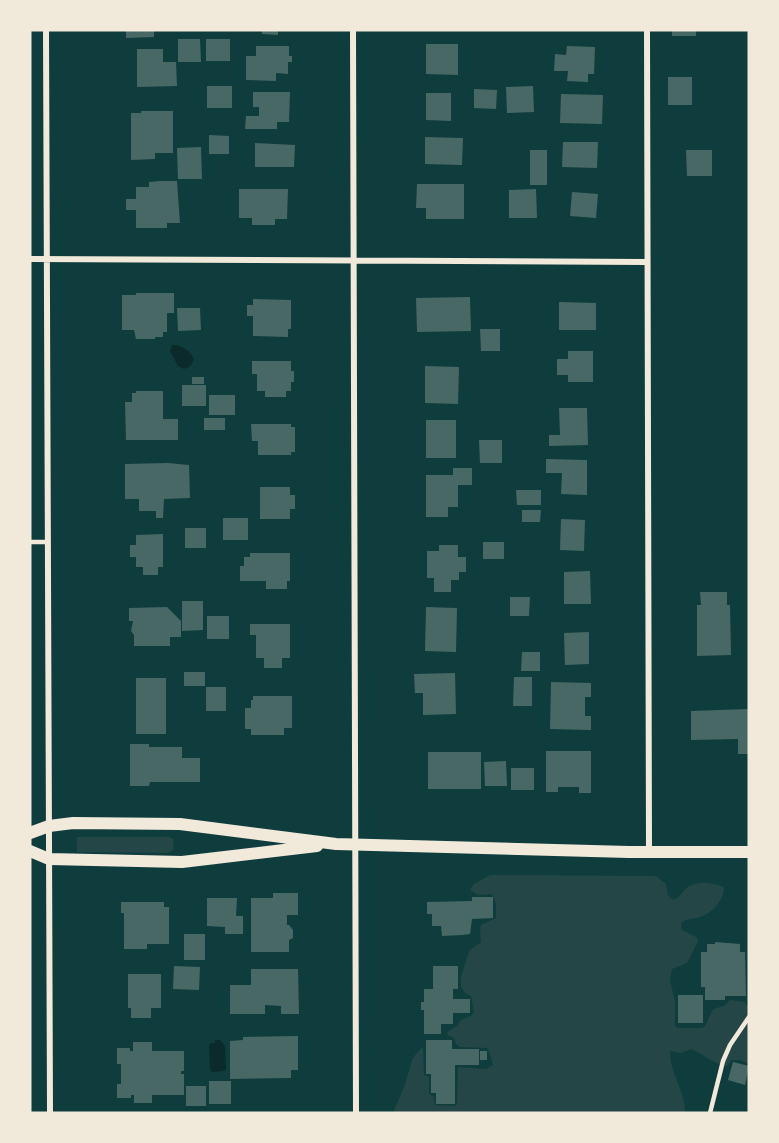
<svg xmlns="http://www.w3.org/2000/svg" width="779" height="1143" font-family="Quicksand,sans-serif">
  <style>
    .green { fill: #244646 }
    .water { fill: #0a2a2b }
    .building { fill: #486865 }
    .lines { fill: none; stroke-linecap: round; stroke-linejoin: round }
    .service { stroke: #f1e9da; stroke-width: 4.5 }
    .minor { stroke: #f1e9da; stroke-width: 6 }
    .secondary { stroke: #f1e9da; stroke-width: 12 }
  </style>
  <rect width="100%" height="100%" fill="#0f3d3e"/>
  <!-- green -->
  <path class="green" d="M 77,837 L 169,837 L 173,839 L 174,849 L 169,853 L 77,852 Z
    M 490,875 L 656,876 L 666,884 L 668,895 L 673,900 C 681,897 682,891 688,887 C 699,880 713,883 724,887 C 724,902 710,916 695,918 C 688,920 687,918 681,923 L 682,930 L 696,937 L 698,941 L 687,963 L 672,969 L 670,980 L 675,1002 L 675,1025 L 677,1028 L 702,1028 L 705,1026 L 713,1009 L 724,1006 L 730,1000 L 745,1002 L 746,1005 L 749,1007 L 749,1064 L 740,1060 L 732,1060 L 727,1066 C 712,1064 704,1054 691,1049 L 681,1053 L 670,1051 C 669,1072 686,1092 685,1113 L 393,1113 C 397,1102 403,1092 406,1081 C 412,1064 409,1059 423,1047 L 424,1075 L 429,1077 L 429,1094 L 434,1097 L 435,1105 L 455,1106 L 457,1104 L 458,1067 L 486,1069 L 493,1065 L 488,1048 L 460,1047 L 456,1044 L 454,1038 L 448,1035 L 447,1032 L 457,1026 L 461,1020 L 471,1016 L 474,1013 L 471,996 L 465,993 L 461,987 L 461,977 L 469,951 L 481,942 L 480,929 L 481,925 L 496,918 L 496,904 L 492,894 L 478,895 L 470,890 L 474,884 Z"/>
  <!-- water -->
  <path class="water" d="M 172,345 C 180,344 191,351 194,359 L 191,366 L 184,369 L 178,366 L 170,351 Z
    M 215,1040 L 220,1040 L 225,1046 L 226,1069 L 224,1071 L 212,1072 L 210,1069 L 209,1046 L 211,1043 L 215,1043 Z"/>
  <!-- building -->
  <path class="building" d="M 126,30 L 154,30 L 154,37 L 126,38 Z
    M 262,30 L 278,30 L 278,35 L 262,34 Z
    M 672,30 L 696,30 L 696,36 L 672,36 Z
    M 178,39 L 200,39 L 201,62 L 178,62 Z
    M 206,39 L 230,39 L 230,61 L 206,61 Z
    M 426,44 L 458,44 L 458,75 L 426,74 Z
    M 256,46 L 289,46 L 289,56 L 292,56 L 292,62 L 288,62 L 288,74 L 276,73 L 276,81 L 246,80 L 246,56 L 256,56 Z
    M 567,46 L 595,47 L 594,74 L 588,74 L 588,82 L 567,81 L 568,71 L 554,71 L 555,54 L 566,55 Z
    M 137,49 L 163,49 L 163,62 L 176,62 L 177,86 L 137,87 Z
    M 668,77 L 692,77 L 692,105 L 668,105 Z
    M 207,86 L 232,86 L 232,108 L 207,108 Z
    M 533,86 L 534,112 L 507,113 L 506,87 Z
    M 474,89 L 497,90 L 496,109 L 474,108 Z
    M 253,92 L 290,92 L 289,122 L 277,122 L 277,129 L 245,129 L 246,116 L 259,116 L 259,107 L 253,107 Z
    M 426,93 L 451,93 L 451,121 L 426,120 Z
    M 561,94 L 603,95 L 602,124 L 560,123 Z
    M 141,111 L 173,111 L 173,153 L 155,153 L 155,159 L 131,160 L 131,113 L 141,113 Z
    M 209,135 L 229,136 L 229,154 L 209,154 Z
    M 425,137 L 463,138 L 462,165 L 425,164 Z
    M 563,142 L 598,142 L 597,168 L 562,167 Z
    M 255,143 L 295,145 L 294,167 L 255,167 Z
    M 201,147 L 202,179 L 178,179 L 177,148 Z
    M 530,150 L 547,150 L 547,185 L 530,185 Z
    M 686,150 L 712,150 L 712,176 L 687,176 Z
    M 160,181 L 177,181 L 180,223 L 167,223 L 167,228 L 136,228 L 136,210 L 126,210 L 126,199 L 136,199 L 136,187 L 149,187 L 149,182 Z
    M 417,184 L 464,184 L 464,219 L 426,219 L 426,208 L 416,208 Z
    M 239,189 L 288,189 L 287,219 L 275,219 L 275,225 L 252,225 L 252,218 L 239,218 Z
    M 536,189 L 537,218 L 509,218 L 509,190 Z
    M 572,192 L 598,194 L 596,218 L 570,216 Z
    M 136,293 L 174,293 L 174,313 L 167,313 L 167,332 L 163,332 L 163,337 L 155,337 L 155,339 L 136,339 L 134,330 L 122,330 L 122,295 L 136,295 Z
    M 470,297 L 471,331 L 417,332 L 416,298 Z
    M 253,299 L 291,300 L 291,329 L 288,329 L 288,337 L 253,336 L 253,316 L 247,316 L 247,305 L 253,305 Z
    M 559,302 L 596,303 L 596,330 L 559,330 Z
    M 177,308 L 200,308 L 201,330 L 178,331 Z
    M 480,329 L 500,329 L 500,351 L 481,351 Z
    M 568,351 L 593,351 L 593,382 L 568,382 L 568,375 L 557,375 L 557,359 L 568,359 Z
    M 252,361 L 291,361 L 291,371 L 294,371 L 294,382 L 291,382 L 291,391 L 286,391 L 286,397 L 265,397 L 265,391 L 257,391 L 257,374 L 252,374 Z
    M 425,366 L 459,367 L 458,404 L 425,403 Z
    M 192,377 L 204,377 L 204,384 L 192,384 Z
    M 182,385 L 206,385 L 206,406 L 182,406 Z
    M 136,391 L 163,391 L 163,419 L 178,419 L 178,440 L 126,440 L 125,402 L 132,402 L 132,393 L 136,393 Z
    M 209,395 L 235,395 L 235,415 L 209,415 Z
    M 559,408 L 587,408 L 588,445 L 549,446 L 549,435 L 560,435 Z
    M 204,418 L 225,418 L 225,430 L 204,430 Z
    M 426,420 L 456,420 L 456,458 L 426,458 Z
    M 251,424 L 291,424 L 291,427 L 295,427 L 295,452 L 291,452 L 291,455 L 258,455 L 258,441 L 252,441 Z
    M 479,440 L 502,440 L 502,463 L 480,463 Z
    M 546,459 L 587,460 L 587,495 L 561,494 L 562,473 L 546,473 Z
    M 168,463 L 189,465 L 190,498 L 164,499 L 163,518 L 156,518 L 156,511 L 139,511 L 139,499 L 125,499 L 125,464 Z
    M 453,468 L 472,468 L 472,485 L 458,485 L 458,507 L 448,507 L 448,517 L 426,517 L 426,475 L 453,475 Z
    M 260,487 L 290,487 L 290,495 L 295,495 L 295,509 L 290,509 L 290,519 L 260,519 Z
    M 516,490 L 541,490 L 541,505 L 517,505 Z
    M 522,510 L 541,510 L 540,522 L 522,522 Z
    M 223,518 L 248,518 L 248,540 L 223,540 Z
    M 561,519 L 585,520 L 584,551 L 560,550 Z
    M 185,528 L 206,528 L 206,548 L 185,548 Z
    M 163,534 L 163,567 L 158,567 L 158,575 L 143,575 L 143,567 L 136,567 L 136,557 L 130,557 L 130,545 L 136,545 L 136,535 Z
    M 483,542 L 504,542 L 504,559 L 483,559 Z
    M 439,545 L 458,545 L 458,557 L 466,557 L 466,572 L 459,572 L 459,580 L 451,580 L 451,592 L 434,592 L 434,578 L 427,578 L 427,551 L 439,551 Z
    M 250,553 L 290,553 L 290,581 L 287,581 L 287,589 L 266,589 L 266,581 L 240,581 L 240,566 L 244,566 L 244,557 L 250,557 Z
    M 590,571 L 591,604 L 564,604 L 564,572 Z
    M 700,592 L 727,592 L 727,605 L 730,605 L 731,655 L 697,656 L 697,605 L 701,605 Z
    M 510,597 L 530,597 L 529,616 L 510,616 Z
    M 182,601 L 203,601 L 203,630 L 182,631 Z
    M 167,607 L 181,621 L 181,637 L 170,637 L 170,646 L 134,646 L 134,635 L 131,631 L 133,621 L 129,621 L 129,608 Z
    M 426,607 L 457,608 L 456,652 L 425,651 Z
    M 207,616 L 229,616 L 229,639 L 207,639 Z
    M 250,624 L 290,624 L 290,658 L 282,658 L 282,668 L 264,668 L 264,658 L 256,658 L 256,635 L 250,635 Z
    M 589,632 L 589,664 L 565,665 L 564,633 Z
    M 522,652 L 540,652 L 540,671 L 521,671 Z
    M 184,672 L 205,672 L 205,686 L 184,686 Z
    M 455,673 L 456,714 L 423,715 L 423,693 L 415,693 L 414,674 Z
    M 514,677 L 532,677 L 532,706 L 513,706 Z
    M 136,678 L 166,678 L 166,734 L 136,734 Z
    M 551,682 L 591,683 L 591,697 L 585,697 L 585,716 L 591,716 L 591,730 L 550,729 Z
    M 206,687 L 226,687 L 226,711 L 206,711 Z
    M 253,696 L 292,696 L 292,728 L 284,728 L 284,735 L 251,735 L 251,729 L 245,729 L 245,708 L 251,708 L 251,700 L 253,700 Z
    M 749,709 L 749,754 L 738,754 L 738,739 L 691,740 L 691,711 Z
    M 130,744 L 149,744 L 149,747 L 182,747 L 182,758 L 200,758 L 200,782 L 150,782 L 149,786 L 130,786 Z
    M 546,751 L 591,751 L 591,793 L 579,793 L 579,787 L 558,787 L 558,792 L 546,792 Z
    M 428,752 L 481,752 L 481,789 L 428,789 Z
    M 506,761 L 507,786 L 485,786 L 484,762 Z
    M 511,768 L 534,768 L 534,790 L 511,790 Z
    M 273,893 L 298,893 L 298,915 L 287,915 L 287,925 L 289,925 L 293,930 L 293,938 L 289,940 L 289,952 L 251,952 L 251,898 L 273,898 Z
    M 472,897 L 493,897 L 493,918 L 472,919 L 470,934 L 462,935 L 442,936 L 441,926 L 432,926 L 432,914 L 427,914 L 427,902 L 472,901 Z
    M 207,898 L 237,898 L 236,916 L 243,916 L 243,934 L 225,934 L 225,927 L 207,926 Z
    M 121,902 L 164,902 L 164,907 L 169,907 L 169,944 L 147,944 L 147,949 L 124,949 L 124,913 L 121,913 Z
    M 184,934 L 205,934 L 205,960 L 184,960 Z
    M 715,942 L 740,944 L 740,952 L 745,952 L 746,996 L 725,996 L 725,1000 L 705,1000 L 705,987 L 701,987 L 701,952 L 707,952 L 707,944 L 715,944 Z
    M 174,966 L 200,967 L 199,990 L 173,989 Z
    M 433,966 L 458,966 L 458,989 L 453,989 L 453,999 L 470,999 L 470,1013 L 453,1013 L 453,1024 L 441,1024 L 441,1034 L 424,1034 L 424,1010 L 421,1010 L 421,1002 L 424,1002 L 424,989 L 433,989 Z
    M 251,969 L 298,969 L 299,1014 L 281,1014 L 281,1006 L 265,1005 L 265,1014 L 230,1014 L 230,985 L 251,985 Z
    M 128,974 L 161,974 L 161,1008 L 151,1008 L 151,1018 L 131,1018 L 131,1008 L 128,1008 Z
    M 678,995 L 703,995 L 703,1023 L 678,1023 Z
    M 298,1036 L 298,1070 L 291,1070 L 291,1078 L 230,1079 L 230,1041 L 243,1040 L 243,1037 Z
    M 426,1040 L 452,1040 L 452,1049 L 479,1049 L 479,1065 L 455,1065 L 455,1104 L 436,1104 L 436,1093 L 431,1093 L 431,1074 L 426,1074 Z
    M 133,1042 L 152,1042 L 152,1051 L 184,1051 L 184,1071 L 181,1071 L 181,1074 L 184,1074 L 184,1095 L 152,1095 L 152,1103 L 134,1103 L 134,1095 L 131,1095 L 131,1098 L 117,1098 L 117,1084 L 121,1084 L 121,1064 L 117,1064 L 117,1048 L 130,1048 L 130,1051 L 133,1051 Z
    M 480,1051 L 487,1051 L 487,1060 L 480,1060 Z
    M 733,1062 L 749,1066 L 745,1085 L 728,1080 Z
    M 209,1081 L 231,1081 L 231,1104 L 209,1104 Z
    M 186,1086 L 206,1086 L 206,1106 L 186,1106 Z"/>
  <g class="lines">
    <!-- service -->
    <path class="service" d="M 30,542 L 48,542
      M 710,1113 L 723,1061 L 730,1045 L 749,1017"/>
    <!-- minor -->
    <path class="minor" d="M 46,30 L 50,1113
      M 353,30 L 356,1113
      M 647,30 L 649,852
      M 30,259 L 647,262"/>
    <!-- secondary -->
    <path class="secondary" d="M 30,833 L 49,826 L 73,823 L 180,824 L 336,844 L 629,852 L 749,852
      M 30,851 L 49,859 L 182,862 L 317,846"/>
  </g>
  <!-- border -->
  <rect width="779" height="1143" fill="none" stroke="#f1e9da" stroke-width="63"/>
</svg>
